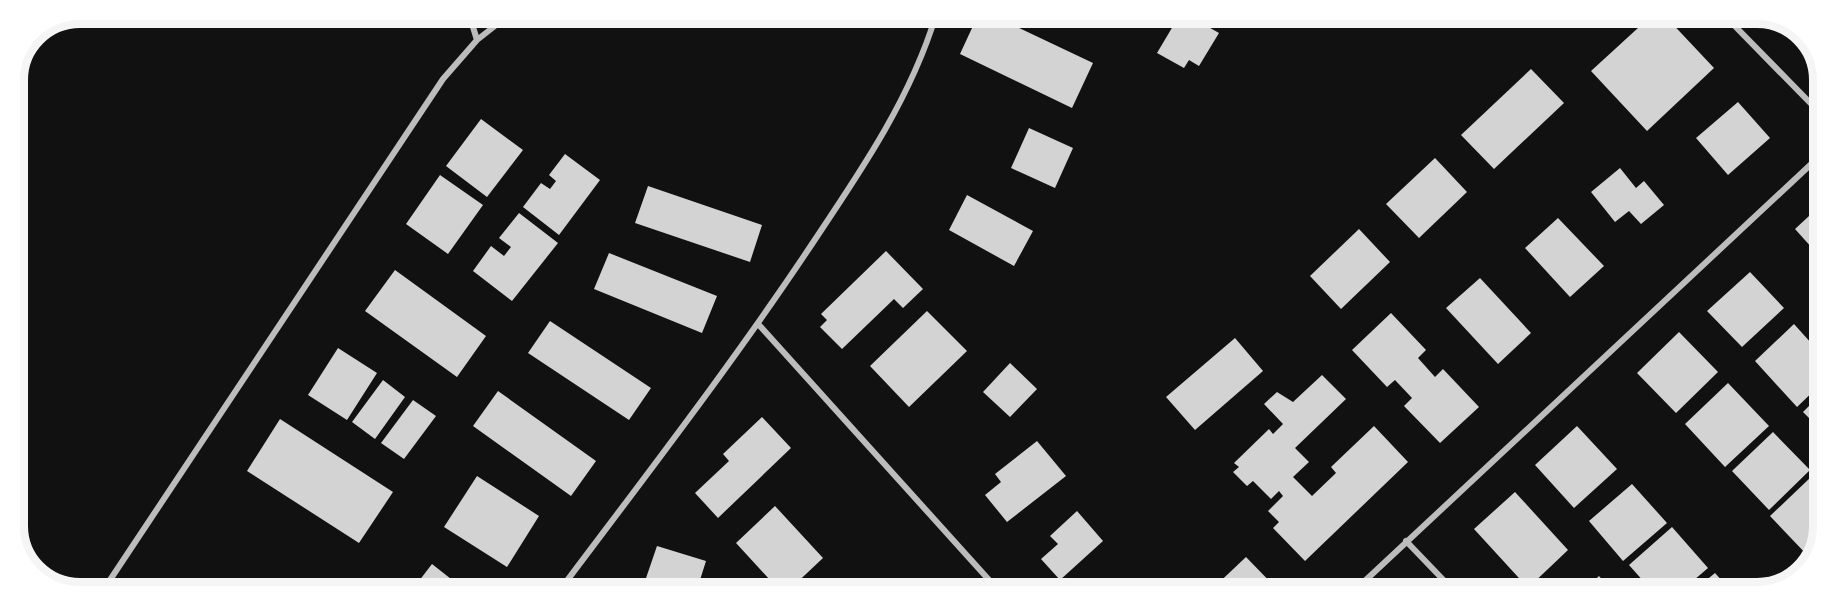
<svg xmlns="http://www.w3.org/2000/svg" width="1837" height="606" font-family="Helvetica,sans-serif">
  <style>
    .building { fill: #d3d3d3 }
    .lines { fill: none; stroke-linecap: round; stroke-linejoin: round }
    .minor { stroke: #bcbcbc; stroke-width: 6 }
    .rim { fill: none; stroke: #f5f5f5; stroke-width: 8 }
  </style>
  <rect width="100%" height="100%" fill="#111"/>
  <!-- building -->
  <path class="building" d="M 978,15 L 992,15 L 1093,63 L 1072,108 L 960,54 Z
    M 1179,16 L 1189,16 L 1219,33 L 1199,66 L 1189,60 L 1184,68 L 1157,53 Z
    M 1650,17 L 1666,17 L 1714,68 L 1647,131 L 1591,71 Z
    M 1531,69 L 1564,103 L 1494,169 L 1461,135 Z
    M 1738,102 L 1770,138 L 1728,175 L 1696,138 Z
    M 481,119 L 523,150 L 487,197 L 446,166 Z
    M 1029,128 L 1073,148 L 1055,188 L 1011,168 Z
    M 565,154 L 600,180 L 559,235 L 523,207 L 541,183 L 550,189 L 556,181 L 549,175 Z
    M 1435,158 L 1467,192 L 1419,238 L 1386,204 Z
    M 1620,168 L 1636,188 L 1644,181 L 1664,205 L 1641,224 L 1629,211 L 1615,222 L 1591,192 Z
    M 440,175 L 483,205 L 448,254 L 406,224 Z
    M 648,186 L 762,225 L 750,262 L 635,223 Z
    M 967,195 L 1033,231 L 1014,266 L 949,230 Z
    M 1822,204 L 1822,259 L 1795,229 Z
    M 519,213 L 558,243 L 512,301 L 473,271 L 491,246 L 504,256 L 511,247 L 499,238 Z
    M 1558,218 L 1604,266 L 1570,297 L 1525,248 Z
    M 1359,229 L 1390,262 L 1341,309 L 1310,276 Z
    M 886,251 L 923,289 L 903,308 L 894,299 L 842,349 L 820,327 L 827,320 L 821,314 Z
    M 609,253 L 717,296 L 702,333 L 594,289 Z
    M 395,270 L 486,336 L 457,377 L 365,311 Z
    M 1750,272 L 1784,308 L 1742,347 L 1707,311 Z
    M 1480,278 L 1531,333 L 1498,364 L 1446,308 Z
    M 927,311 L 967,351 L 909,407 L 870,366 Z
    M 1391,313 L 1426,350 L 1418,358 L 1435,377 L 1443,369 L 1479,407 L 1440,443 L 1404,406 L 1412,398 L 1395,380 L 1387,387 L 1352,350 Z
    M 550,321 L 651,388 L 629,420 L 528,353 Z
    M 1794,324 L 1821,354 L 1821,384 L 1797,407 L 1755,361 Z
    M 1679,332 L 1718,372 L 1676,413 L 1637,373 Z
    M 1235,338 L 1263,371 L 1195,430 L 1166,397 Z
    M 338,348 L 377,373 L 347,420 L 308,395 Z
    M 1010,363 L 1037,389 L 1010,417 L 983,392 Z
    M 1322,375 L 1346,399 L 1295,448 L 1309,462 L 1293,477 L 1312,496 L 1336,473 L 1331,467 L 1374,426 L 1408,462 L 1305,561 L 1273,528 L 1279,522 L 1268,511 L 1283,496 L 1279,491 L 1271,499 L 1253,481 L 1247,486 L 1233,472 L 1239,467 L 1234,463 L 1269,429 L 1273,434 L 1283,424 L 1264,404 L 1277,392 L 1293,402 Z
    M 383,380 L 405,397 L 375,439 L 352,422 Z
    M 1728,383 L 1769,426 L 1725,467 L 1685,424 Z
    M 498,391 L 596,461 L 571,496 L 473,426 Z
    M 1821,394 L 1821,430 L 1803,412 Z
    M 413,400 L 436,416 L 404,459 L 381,443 Z
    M 762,417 L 791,448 L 718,518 L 695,493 L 729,461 L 723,454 Z
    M 280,419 L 393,492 L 359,543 L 247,471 Z
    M 1577,426 L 1617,469 L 1574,508 L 1535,465 Z
    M 1773,432 L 1810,470 L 1769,510 L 1732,471 Z
    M 1037,441 L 1066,476 L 1007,522 L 985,495 L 1001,482 L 995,474 Z
    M 477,476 L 539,516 L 507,567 L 444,527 Z
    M 1812,476 L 1821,485 L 1820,546 L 1809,557 L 1770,516 Z
    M 1632,484 L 1667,523 L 1623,561 L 1589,521 Z
    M 1515,492 L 1568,550 L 1528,588 L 1474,529 Z
    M 775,506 L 823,558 L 788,591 L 780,591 L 736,543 Z
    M 1077,511 L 1103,541 L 1060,580 L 1041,559 L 1058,544 L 1050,536 Z
    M 1672,527 L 1708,568 L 1680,592 L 1653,592 L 1629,565 Z
    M 657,546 L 706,561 L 700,580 L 732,590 L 667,590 L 668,588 L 645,581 Z
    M 1246,557 L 1277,589 L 1274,592 L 1210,591 Z
    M 432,564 L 465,590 L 412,590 Z
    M 1715,573 L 1732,592 L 1692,592 Z
    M 1599,576 L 1613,592 L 1582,592 Z
    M 170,578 L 188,589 L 162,589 Z"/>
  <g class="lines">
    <!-- minor -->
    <path class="minor" d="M 469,14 L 477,40
      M 1726,17 L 1823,116
      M 759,325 L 999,591
      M 1406,541 L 1455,592
      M 104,589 L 443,79 L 477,40 L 510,14
      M 560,590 C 647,474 736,359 816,238 C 863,168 911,97 936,15
      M 1353,592 L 1823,153"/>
  </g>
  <!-- crop -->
  <path d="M0 0H1837V606H0ZM80 24H1757A56 56 0 0 1 1813 80V526A56 56 0 0 1 1757 582H80A56 56 0 0 1 24 526V80A56 56 0 0 1 80 24Z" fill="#fff" fill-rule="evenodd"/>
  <path class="rim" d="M80 24H1757A56 56 0 0 1 1813 80V526A56 56 0 0 1 1757 582H80A56 56 0 0 1 24 526V80A56 56 0 0 1 80 24Z"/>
</svg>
